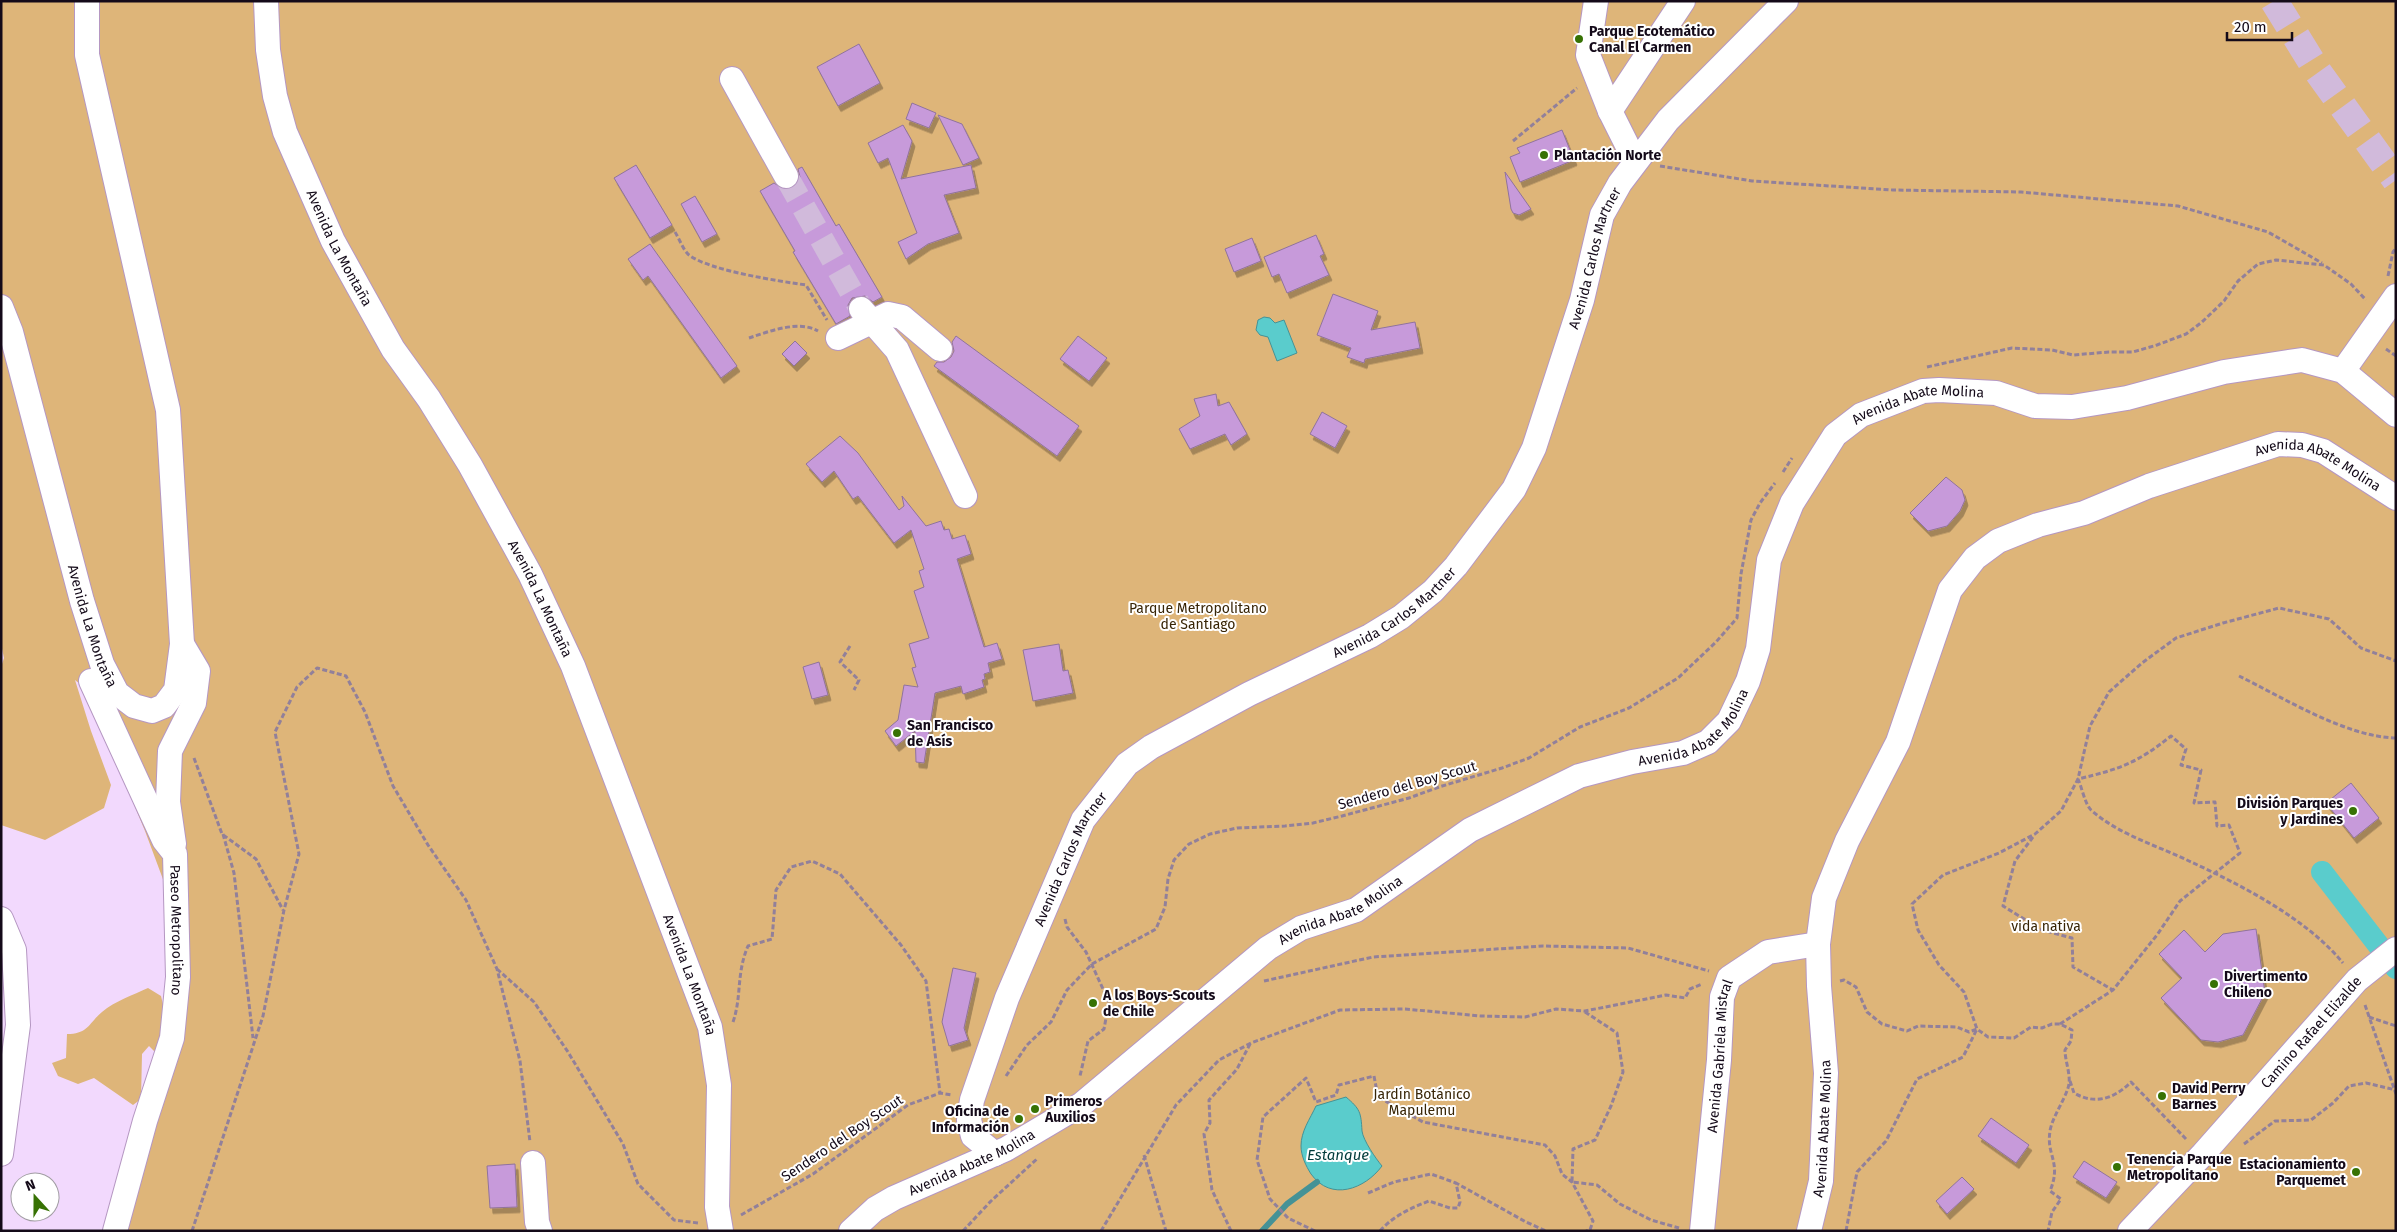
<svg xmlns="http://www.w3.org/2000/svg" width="2397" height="1232" font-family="'Fira Sans',sans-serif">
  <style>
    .green { fill: #deb579 }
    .water { fill: #5acccc; stroke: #459296 }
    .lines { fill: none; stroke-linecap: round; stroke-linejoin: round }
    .stream { stroke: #459296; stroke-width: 6 }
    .canal { stroke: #5acccc; stroke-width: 22 }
    .building { fill: #c79ada; stroke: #90739c; filter: url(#shadow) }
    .minor-tunnel { stroke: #d1badb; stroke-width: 24; stroke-dasharray: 24 12; stroke-linecap: butt }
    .highway-tunnel { stroke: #d1badb; stroke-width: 28; stroke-dasharray: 28 14; stroke-linecap: butt }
    .minor-casing { stroke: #b597c2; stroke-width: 26 }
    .path { stroke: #92809a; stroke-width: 3; stroke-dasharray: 5 2.5; stroke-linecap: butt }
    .minor { stroke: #fff; stroke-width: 24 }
    .poi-dot { fill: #377204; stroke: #fff; stroke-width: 2 }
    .labels { text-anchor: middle; stroke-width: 4; stroke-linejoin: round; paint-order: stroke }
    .poi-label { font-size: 14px; font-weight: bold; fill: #140a19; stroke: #fff; text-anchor: start }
    .street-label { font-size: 14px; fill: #140a19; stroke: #fff }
    .park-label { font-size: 14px; fill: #382506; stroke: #fff }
    .water-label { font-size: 15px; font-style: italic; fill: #023b3b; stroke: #fff }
  </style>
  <defs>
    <filter id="shadow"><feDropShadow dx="3" dy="5.5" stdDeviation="0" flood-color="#0004"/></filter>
  </defs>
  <rect width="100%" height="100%" fill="#f2d9fd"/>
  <!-- green -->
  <path class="green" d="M 1,1 L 2396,1 L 2396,1231 L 121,1231 L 183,933 L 145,831 L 86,689 L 75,680 L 91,731 L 111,785 L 104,808 L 45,840 L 1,825 L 1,667 L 4,658 L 1,644 Z
    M 148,988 L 161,996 L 168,1025 L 157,1054 L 149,1046 L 142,1054 L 141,1099 L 133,1105 L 94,1078 L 78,1084 L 58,1076 L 52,1063 L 66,1058 L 67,1034 C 88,1034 88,1024 102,1012 C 115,1001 133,995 148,988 Z"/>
  <!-- water -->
  <path class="water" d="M 1264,317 L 1270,318 L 1275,323 L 1284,320 L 1297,353 L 1277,361 L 1268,337 L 1260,335 L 1256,330 L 1258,320 Z
    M 1346,1097 C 1360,1109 1361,1112 1362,1131 C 1363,1140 1376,1159 1382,1166 C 1365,1189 1331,1202 1311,1174 C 1306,1166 1301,1156 1301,1146 C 1301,1131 1310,1119 1316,1106 Z"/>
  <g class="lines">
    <!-- stream -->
    <path class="stream" d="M 1262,1231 L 1287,1204 L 1317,1182"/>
    <!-- canal -->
    <path class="canal" d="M 2322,872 L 2396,968"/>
  </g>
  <!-- building -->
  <path class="building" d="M 859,44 L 880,83 L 838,106 L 817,67 Z
    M 912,103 L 936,113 L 929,128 L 906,119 Z
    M 938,115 L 962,124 L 979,158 L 963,165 Z
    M 903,125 L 912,141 L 901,179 L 971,165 L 976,188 L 944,195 L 959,233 L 928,244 L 906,259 L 898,242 L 917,233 L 888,158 L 878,163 L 868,143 Z
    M 1562,130 L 1574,160 L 1520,182 L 1510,157 L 1520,153 L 1517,148 Z
    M 636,165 L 672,225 L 650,238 L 614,178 Z
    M 802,167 L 836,226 L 839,224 L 882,297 L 873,302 L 865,296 L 852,298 L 848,305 L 850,316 L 836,324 L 793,252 L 795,251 L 760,191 L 774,183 L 785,190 L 793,188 L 800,177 L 798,169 Z
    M 1505,172 L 1531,209 L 1519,215 L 1513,213 L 1511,209 Z
    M 695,196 L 717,234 L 702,242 L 681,204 Z
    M 1316,235 L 1324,254 L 1320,256 L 1329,275 L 1287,293 L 1279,274 L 1272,277 L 1264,257 Z
    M 1252,238 L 1261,261 L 1234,272 L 1225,249 Z
    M 650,244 L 737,366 L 721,378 L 648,276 L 643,280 L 628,259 Z
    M 1333,294 L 1378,311 L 1371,330 L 1415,322 L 1420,348 L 1365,359 L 1364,363 L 1347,357 L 1351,348 L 1317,335 Z
    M 956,336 L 1079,426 L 1057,456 L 934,366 L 937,362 L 944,362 L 951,357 L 954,351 L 952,342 Z
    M 1078,336 L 1107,358 L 1089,381 L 1060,359 Z
    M 795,341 L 807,353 L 794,366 L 782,354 Z
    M 1216,394 L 1218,406 L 1229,402 L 1247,434 L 1231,445 L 1225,434 L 1190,449 L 1179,429 L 1200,416 L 1194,399 Z
    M 1322,412 L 1347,426 L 1335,448 L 1310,434 Z
    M 840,436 L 858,453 L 899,510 L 904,506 L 902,496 L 926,526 L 941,521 L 944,530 L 949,529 L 952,539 L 965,535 L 971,554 L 957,559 L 984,647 L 997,643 L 1002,659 L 988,663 L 990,672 L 984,674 L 985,679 L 982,680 L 984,687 L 963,694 L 961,686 L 935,693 L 924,763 L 916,762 L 915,731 L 896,746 L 885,731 L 898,720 L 904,685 L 918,687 L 912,668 L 916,667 L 909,644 L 929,638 L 914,591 L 924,587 L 919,571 L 924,569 L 911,530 L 894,543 L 858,496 L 853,499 L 834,471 L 822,482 L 806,464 Z
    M 1946,477 L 1962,490 L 1965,500 L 1960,511 L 1947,526 L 1928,531 L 1910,513 Z
    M 1059,644 L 1063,671 L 1068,670 L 1073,693 L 1033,701 L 1023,650 Z
    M 819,662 L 828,695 L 812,699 L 803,667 Z
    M 2351,783 L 2379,818 L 2354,838 L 2326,803 Z
    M 2256,929 L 2265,993 L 2243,1035 L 2218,1042 L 2201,1040 L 2161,998 L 2182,978 L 2159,954 L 2184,930 L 2205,952 L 2223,934 Z
    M 953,968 L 976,973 L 964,1028 L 968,1040 L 949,1046 L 942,1022 Z
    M 1991,1118 L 2029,1145 L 2016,1163 L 1978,1136 Z
    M 2084,1161 L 2117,1182 L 2106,1198 L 2073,1177 Z
    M 515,1164 L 517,1207 L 490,1208 L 487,1166 Z
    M 1962,1177 L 1974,1189 L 1947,1214 L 1936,1201 Z"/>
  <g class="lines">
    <!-- minor-tunnel -->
    <path class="minor-tunnel" d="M 786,176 L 861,309"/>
    <!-- highway-tunnel -->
    <path class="highway-tunnel" d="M 2274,1 L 2318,72 L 2396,180"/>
    <defs>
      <g id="minor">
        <path id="s1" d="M 266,1 L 268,50 L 275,96 L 285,132 L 333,241 L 359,288 L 393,349 L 429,399 L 470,465 L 530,574 L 573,666 L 710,1027 L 719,1085 L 717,1207 L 721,1231"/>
        <path d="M 1596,1 L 1588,55 L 1610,111 L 1635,161"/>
        <path d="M 732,79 L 786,176"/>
        <path d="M 1610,111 L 1683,1"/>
        <path id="s2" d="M 1,307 L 11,332 L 82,601 L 102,664 L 117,693 L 134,706 L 152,711 L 164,706 L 176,690 L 182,644 L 168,410 L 87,55 L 87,1"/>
        <path d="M 861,309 L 897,350 L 965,496"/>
        <path d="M 838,338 L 888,314 L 902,317 L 940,349"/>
        <path d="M 2343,371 L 2396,296"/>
        <path id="s3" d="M 91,681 L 164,840 L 175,854 L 178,977 L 172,1038 L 145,1121 L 115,1231"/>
        <path d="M 174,844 L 168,802 L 170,751 L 194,703 L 198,671 L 182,644"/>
        <path d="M 1,919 L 14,950 L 18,1025 L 1,1154"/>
        <path id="s4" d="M 995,1154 L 973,1136 L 969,1120 L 972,1100 L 1007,998 L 1083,820 L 1127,764 L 1151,747 L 1249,694 L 1370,636 L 1401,617 L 1433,591 L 1456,566 L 1514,489 L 1534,448 L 1582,300 L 1602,215 L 1620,183 L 1668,120 L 1786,1"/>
        <path d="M 533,1163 L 537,1222 L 540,1231"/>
        <path id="s5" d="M 851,1231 L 875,1209 L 894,1198 L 1006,1149 L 1082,1104 L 1268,948 L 1301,928 L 1356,910 L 1470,830 L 1579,776 L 1632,762 L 1683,753 L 1708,742 L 1729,721 L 1748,681 L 1758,649 L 1769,560 L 1792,503 L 1835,435 L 1861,415 L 1923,391 L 1939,390 L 1996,393 L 2035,406 L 2072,407 L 2127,398 L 2224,372 L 2302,360 L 2343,371 L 2396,415"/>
        <path id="s6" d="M 1702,1231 L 1719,1060 L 1722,997 L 1729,978 L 1768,952 L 1818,944"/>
        <path id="s7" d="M 1809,1231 L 1821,1181 L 1826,1073 L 1819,986 L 1818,944 L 1824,898 L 1847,841 L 1898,742 L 1950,590 L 1975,558 L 1998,541 L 2038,525 L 2084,513 L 2149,486 L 2278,444 L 2302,445 L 2323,451 L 2396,498"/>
        <path id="s8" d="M 2130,1231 L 2203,1154 L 2357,980 L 2396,949"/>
      </g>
    </defs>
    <!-- minor casing -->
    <use href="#minor" class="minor-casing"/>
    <!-- path -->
    <path class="path" d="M 1513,141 L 1577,88
      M 1660,166 L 1752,181 L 1893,190 L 2021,192 L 2178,206 L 2268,232 L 2322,263
      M 675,232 C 679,238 683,250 689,255 C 710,271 779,281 806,285 L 827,320
      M 2388,276 L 2393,252 L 2396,248
      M 749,338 C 770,331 799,320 818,331
      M 2386,349 L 2396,356
      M 1927,367 L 2012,348 L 2052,350 L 2073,355 L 2109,352 L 2133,352 L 2157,345 L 2186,334 L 2202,322 L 2224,301 L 2238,281 L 2258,264 L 2276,260 L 2324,265 L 2351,284 L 2366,300
      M 1783,472 L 1792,458
      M 850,646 L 840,662 L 859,680 L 854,690
      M 2239,676 C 2284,698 2346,737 2396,738
      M 194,758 L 222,834 L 256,859 L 283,910
      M 223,834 L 234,873 L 253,1038
      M 2033,837 L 2015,861 L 2003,906 L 2042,930 L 2072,938 L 2073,967 L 2113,990
      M 1065,919 L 1067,927 L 1086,952 L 1109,1002 L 1104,1029 L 1088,1041 L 1080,1076
      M 497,969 L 534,1002 L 568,1052 L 623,1144 L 638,1184 L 674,1220 L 698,1223
      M 1264,981 L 1373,957 L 1543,946 L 1628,948 L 1709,971
      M 1840,981 L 1844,980 L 1856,987 L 1867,1012 L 1882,1024 L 1907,1031 L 1918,1026 L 1957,1027 L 1969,1032 L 1977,1029 L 1988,1037 L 2014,1038 L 2031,1027 L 2042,1028 L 2052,1024 L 2060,1024 L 2072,1030 L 2071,1041 L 2065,1050 C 2065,1062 2072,1077 2068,1088 C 2064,1101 2052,1118 2050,1131 C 2046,1156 2062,1162 2050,1191 L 2061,1199 L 2052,1212 L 2048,1231
      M 2365,1005 L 2396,1094
      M 1585,1012 L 1617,1033 L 1623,1072 L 1611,1106 L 1595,1140 L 1573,1149 L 1572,1182 L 1597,1185 L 1620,1204 L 1651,1220 L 1679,1228
      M 2369,1017 L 2396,1026
      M 733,1022 C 742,996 736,974 748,946 L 772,939 L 776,890 L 791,867 L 812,861 L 840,874 L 901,945 L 926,981 L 940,1093
      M 2060,1024 L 2113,990 L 2157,935 L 2180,901 L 2240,853 L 2229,825 L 2217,826 L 2215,802 L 2194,803 L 2201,770 L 2181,765 L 2186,749 L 2171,736 C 2137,763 2120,769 2078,779 C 2082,788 2085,804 2091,810 C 2119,835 2156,845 2189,861 C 2241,885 2306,918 2343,963
      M 1006,1076 L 1027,1045 L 1051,1022 L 1067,990 L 1092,964 L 1156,929 L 1165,907 L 1168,879 L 1174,860 L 1189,844 L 1210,834 L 1237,828 L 1285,826 L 1313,823 L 1342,816 L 1409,798 L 1439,787 L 1502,768 L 1529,758 L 1580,727 L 1629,708 L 1678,678 L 1716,642 L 1737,618 L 1741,574 L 1751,520 L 1760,503 L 1775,483
      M 2070,1081 L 2074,1093 C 2095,1105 2114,1099 2131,1082 L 2186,1139
      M 2244,1144 L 2275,1121 L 2311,1120 L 2333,1103 L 2349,1086 L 2366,1083 L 2396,1090
      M 1144,1155 L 1166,1231
      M 1368,1193 L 1394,1182 L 1431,1174 L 1456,1183
      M 741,1215 L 813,1174 L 908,1105 L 940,1093 L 952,1095
      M 192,1231 L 263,1016 L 284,910 L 299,854 L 275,732 L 297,687 L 317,668 L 346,676 L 365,712 L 393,786 L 428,845 L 466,900 L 497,969 L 520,1061 L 530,1142
      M 963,1231 L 991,1201 L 1038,1158
      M 1101,1231 L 1176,1105 L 1219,1060 L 1251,1043 L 1340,1010 L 1405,1009 L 1481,1016 L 1525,1017 L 1556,1009 L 1585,1011 L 1666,995 L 1685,998 L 1690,989 L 1702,984
      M 1231,1231 L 1212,1190 L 1204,1134 L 1210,1123 L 1209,1100 L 1237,1069 L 1250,1044
      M 1315,1231 L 1288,1218 L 1270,1199 L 1257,1160 L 1263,1117 L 1306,1078 L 1316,1102 L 1336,1095 L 1339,1085 L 1374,1076 L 1378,1097 L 1423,1122 L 1545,1145 L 1555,1156 L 1562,1174 L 1572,1182 L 1593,1221 L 1590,1230 L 1586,1231
      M 1380,1231 C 1393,1216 1411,1208 1429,1201 L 1450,1208 L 1458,1208 L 1460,1202 L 1456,1183 L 1526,1222 L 1546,1231
      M 1846,1231 L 1857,1172 L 1886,1141 L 1917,1079 L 1963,1057 L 1977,1029 L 1964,992 L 1939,965 L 1918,930 L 1912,904 L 1943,875 L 1999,853 L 2035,834 L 2061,811 L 2078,779 L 2090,726 L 2109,692 L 2142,663 L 2176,638 L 2223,623 L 2279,608 L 2329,619 L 2361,648 L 2396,661"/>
    <!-- minor -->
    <use href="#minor" class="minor"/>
  </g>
  <!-- markers -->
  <g class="poi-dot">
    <circle cx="1579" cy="39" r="5"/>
    <circle cx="1544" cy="155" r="5"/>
    <circle cx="897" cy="733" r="5"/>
    <circle cx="2353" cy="811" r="5"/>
    <circle cx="2214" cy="984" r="5"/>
    <circle cx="1093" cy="1003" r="5"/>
    <circle cx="2162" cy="1096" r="5"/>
    <circle cx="1035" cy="1109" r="5"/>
    <circle cx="1019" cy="1119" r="5"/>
    <circle cx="2117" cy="1167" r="5"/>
    <circle cx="2356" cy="1172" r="5"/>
  </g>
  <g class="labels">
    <!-- poi labels -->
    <g class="poi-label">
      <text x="1589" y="36">Parque Ecotemático<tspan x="1589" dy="16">Canal El Carmen</tspan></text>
      <text x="1554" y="160">Plantación Norte</text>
      <text x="907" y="730">San Francisco<tspan x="907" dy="16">de Asís</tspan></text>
      <text x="2343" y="808" text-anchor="end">División Parques<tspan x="2343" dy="16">y Jardines</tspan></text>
      <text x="2224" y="981">Divertimento<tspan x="2224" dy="16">Chileno</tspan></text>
      <text x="1103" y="1000">A los Boys-Scouts<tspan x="1103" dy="16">de Chile</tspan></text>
      <text x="2172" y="1093">David Perry<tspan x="2172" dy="16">Barnes</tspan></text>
      <text x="1045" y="1106">Primeros<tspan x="1045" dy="16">Auxilios</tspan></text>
      <text x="1009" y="1116" text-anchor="end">Oficina de<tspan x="1009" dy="16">Información</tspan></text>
      <text x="2127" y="1164">Tenencia Parque<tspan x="2127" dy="16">Metropolitano</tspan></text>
      <text x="2346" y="1169" text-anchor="end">Estacionamiento<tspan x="2346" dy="16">Parquemet</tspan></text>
    </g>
    <!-- street labels -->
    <g class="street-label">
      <text dy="5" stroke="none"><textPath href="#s1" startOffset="261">Avenida La Montaña</textPath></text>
      <text dy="5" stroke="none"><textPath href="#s4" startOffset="1166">Avenida Carlos Martner</textPath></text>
      <text dy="5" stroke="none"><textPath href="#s5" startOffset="1430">Avenida Abate Molina</textPath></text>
      <text dy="5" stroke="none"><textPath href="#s7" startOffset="1079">Avenida Abate Molina</textPath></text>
      <text dy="5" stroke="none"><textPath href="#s1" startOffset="666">Avenida La Montaña</textPath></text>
      <text dy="5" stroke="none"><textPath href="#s4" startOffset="746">Avenida Carlos Martner</textPath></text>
      <text dy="5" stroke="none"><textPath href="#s2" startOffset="332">Avenida La Montaña</textPath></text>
      <text dy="5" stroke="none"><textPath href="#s5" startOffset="995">Avenida Abate Molina</textPath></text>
      <text transform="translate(1407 785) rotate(-16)" y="5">Sendero del Boy Scout</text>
      <text dy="5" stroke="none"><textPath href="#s4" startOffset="326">Avenida Carlos Martner</textPath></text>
      <text dy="5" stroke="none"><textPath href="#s5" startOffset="590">Avenida Abate Molina</textPath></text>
      <text dy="5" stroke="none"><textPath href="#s3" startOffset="269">Paseo Metropolitano</textPath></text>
      <text dy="5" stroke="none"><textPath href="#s1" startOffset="1071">Avenida La Montaña</textPath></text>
      <text dy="5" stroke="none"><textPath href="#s8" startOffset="269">Camino Rafael Elizalde</textPath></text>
      <text dy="5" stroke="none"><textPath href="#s6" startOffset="176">Avenida Gabriela Mistral</textPath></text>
      <text dy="5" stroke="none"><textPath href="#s7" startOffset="104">Avenida Abate Molina</textPath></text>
      <text transform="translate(842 1138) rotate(-34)" y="5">Sendero del Boy Scout</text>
      <text dy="5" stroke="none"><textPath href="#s5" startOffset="140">Avenida Abate Molina</textPath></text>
    </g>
    <!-- park labels -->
    <g class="park-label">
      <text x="1198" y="613">Parque Metropolitano<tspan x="1198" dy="16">de Santiago</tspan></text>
      <text x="2046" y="931">vida nativa</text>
      <text x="1422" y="1099">Jardín Botánico<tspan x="1422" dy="16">Mapulemu</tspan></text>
    </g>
    <!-- water labels -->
    <g class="water-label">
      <text x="1338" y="1160">Estanque</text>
    </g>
  </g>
  <!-- border -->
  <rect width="2397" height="1232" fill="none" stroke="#140a19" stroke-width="5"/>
  <!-- north arrow -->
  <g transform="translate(35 1197) rotate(339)"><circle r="24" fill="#ffffff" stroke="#a19da3"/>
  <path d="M0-4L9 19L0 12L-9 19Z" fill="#377204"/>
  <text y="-8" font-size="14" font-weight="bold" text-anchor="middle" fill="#140a19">N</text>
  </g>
  <!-- scale -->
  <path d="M2227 32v8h65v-8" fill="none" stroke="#140a19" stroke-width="2.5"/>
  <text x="2234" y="32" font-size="15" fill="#140a19" stroke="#ffffff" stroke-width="4" paint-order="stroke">20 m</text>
</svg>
